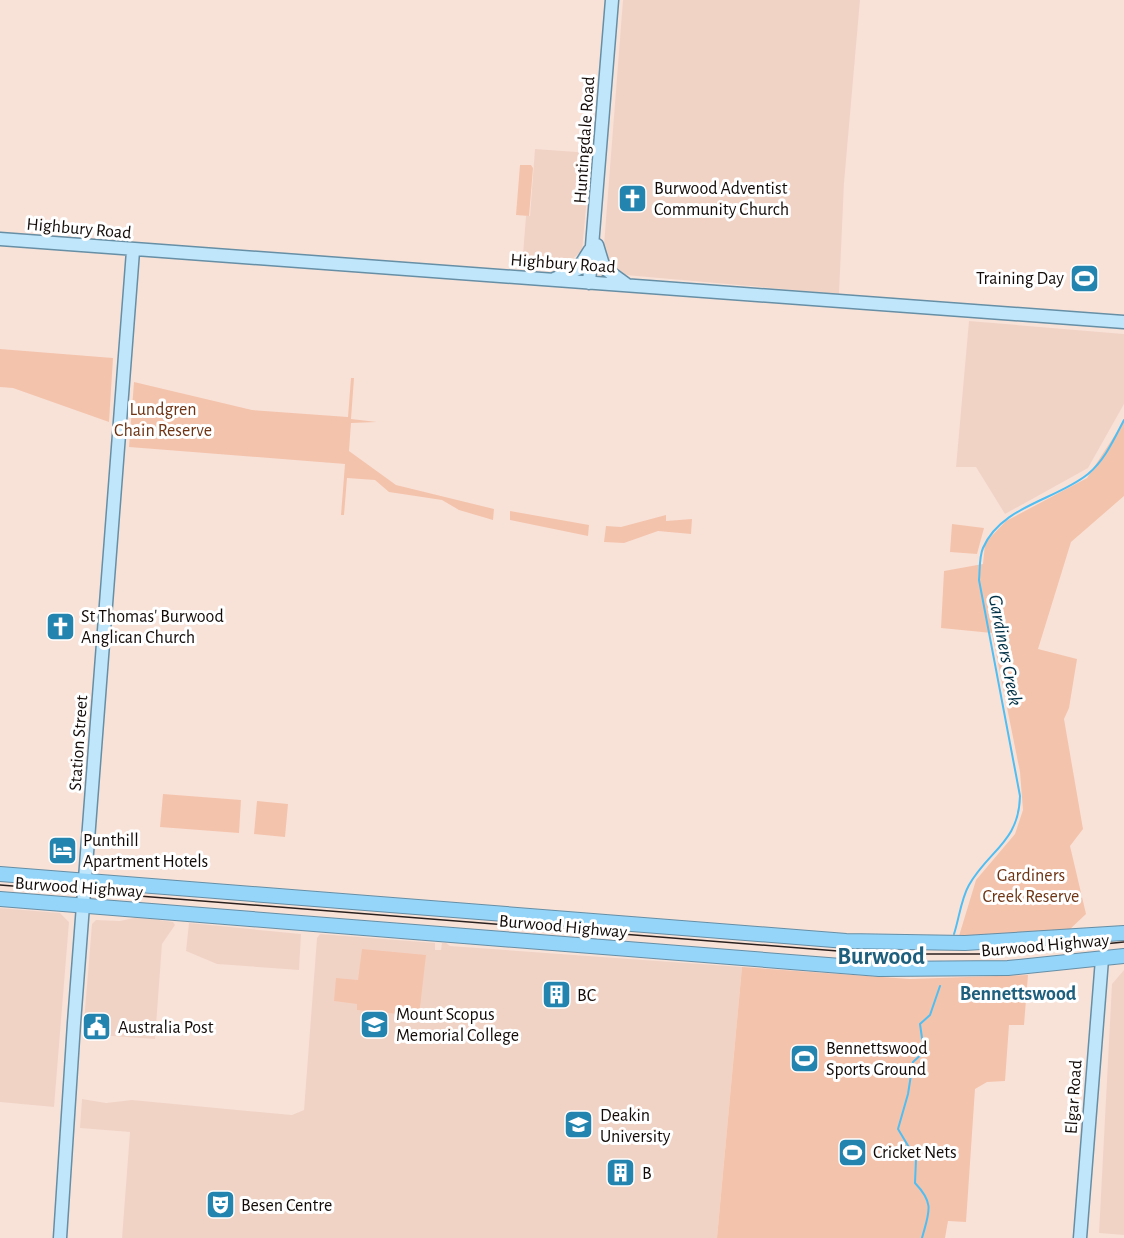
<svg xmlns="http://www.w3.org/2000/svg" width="1124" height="1238" font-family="'Alegreya Sans',sans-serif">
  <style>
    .built { fill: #f1d3c6 }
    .green { fill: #f4c3ac }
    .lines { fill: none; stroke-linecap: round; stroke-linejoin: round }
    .stream { stroke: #4fbef3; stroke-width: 2 }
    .primary-casing { stroke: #668ea5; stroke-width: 15 }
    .highway-casing { stroke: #668ea5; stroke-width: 16 }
    .primary { stroke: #bfe6fb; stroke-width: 12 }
    .highway { stroke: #94d5f9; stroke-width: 14 }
    .tram { stroke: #2a211e; stroke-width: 1.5 }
    .labels { text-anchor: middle; stroke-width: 6; stroke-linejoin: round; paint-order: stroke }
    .street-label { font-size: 18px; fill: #120b08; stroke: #fff }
    .poi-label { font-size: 18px; fill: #120b08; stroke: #fff; text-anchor: start }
    .park-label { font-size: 18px; fill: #6e3414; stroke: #fff }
    .water-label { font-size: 20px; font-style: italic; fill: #003045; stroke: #fff }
    .neighbourhood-label { font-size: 20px; font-weight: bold; fill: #1e5f7d; stroke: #fff }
    .district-label { font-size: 24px; font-weight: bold; fill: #1e5f7d; stroke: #fff }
  </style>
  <rect width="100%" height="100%" fill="#f8e2d8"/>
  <!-- built -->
  <path class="built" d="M 623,0 L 860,0 L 844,183 L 839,294 L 625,275 L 611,266 L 605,258 L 604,245 Z
    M 535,149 L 591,153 L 582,251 L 559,270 L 522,267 L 526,216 L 530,216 Z
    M 969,321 L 1124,334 L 1124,404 L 1088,468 L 1005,514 L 976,467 L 956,467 Z
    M 0,908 L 60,913 L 69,922 L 54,1107 L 0,1102 Z
    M 138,917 L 173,922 L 175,925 L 162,944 L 155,1039 L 83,1034 L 92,924 L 96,920 L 120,921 Z
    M 189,923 L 301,934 L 299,970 L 217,964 L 186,951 Z
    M 320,934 L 435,943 L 435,950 L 441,950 L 442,943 L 446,943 L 450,946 L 742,967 L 717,1238 L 122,1238 L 130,1132 L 80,1128 L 82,1099 L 106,1103 L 132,1100 L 292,1115 L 304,1110 L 317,938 Z
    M 1124,970 L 1124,1235 L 1099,1233 L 1112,984 Z"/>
  <!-- green -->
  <path class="green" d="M 520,165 L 531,165 L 533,168 L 529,216 L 516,215 Z
    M 0,349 L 113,358 L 109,422 L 13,388 L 0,387 Z
    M 351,378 L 354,378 L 351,419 L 377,422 L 351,423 L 349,451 L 396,485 L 494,509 L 493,520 L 459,510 L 442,500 L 389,492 L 375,480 L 347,478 L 344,515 L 341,515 L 345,464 L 129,447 L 134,382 L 252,410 L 348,417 Z
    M 1124,421 L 1124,496 L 1071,542 L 1038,649 L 1077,659 L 1069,708 L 1064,719 L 1083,829 L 1070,846 L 1086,914 L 1068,931 L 959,936 L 976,880 L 1015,834 L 1023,810 L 1020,772 L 992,633 L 941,628 L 944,571 L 983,564 L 985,543 L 1006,521 L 1087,478 Z
    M 510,511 L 589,525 L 588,536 L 510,520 Z
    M 666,515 L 666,521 L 692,519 L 691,534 L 658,531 L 624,543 L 604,542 L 606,526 L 621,527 Z
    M 952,524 L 984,528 L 977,554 L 950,552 Z
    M 163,794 L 241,800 L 239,833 L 160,827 Z
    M 257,801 L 288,804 L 285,837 L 254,834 Z
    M 362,949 L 426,955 L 419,1016 L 357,1010 L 357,1004 L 334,1001 L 336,978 L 358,980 Z
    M 742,967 L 910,979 L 1028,975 L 1024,1025 L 1009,1025 L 1005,1081 L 987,1082 L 975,1089 L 966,1222 L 948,1221 L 945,1238 L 717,1238 Z"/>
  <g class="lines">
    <!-- stream -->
    <path class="stream" d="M 954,934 C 959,919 961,899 969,885 C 989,850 1019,842 1020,796 L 979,580 C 980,570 979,557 983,548 C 1001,506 1056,500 1088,474 C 1105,460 1114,439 1124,420
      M 922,1238 C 929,1212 935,1204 915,1183 L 916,1159 L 898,1129 L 908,1094 L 913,1062 L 924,1052 L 920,1024 L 930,1015 L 940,986"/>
    <defs>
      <path id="primary" d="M 0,239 L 1124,322
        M 597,245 L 604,268 L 626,284
        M 554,279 L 578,269 L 590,250
        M 589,283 L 612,0
        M 60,1238 L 74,1023 L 133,251
        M 1080,1238 L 1102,959"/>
      <path id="highway" d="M 0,874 L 846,941 L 965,943 L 1124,933
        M 0,899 L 879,969 L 1008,968 L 1124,956"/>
    </defs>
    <!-- primary casing -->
    <use href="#primary" class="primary-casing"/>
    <!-- highway casing -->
    <use href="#highway" class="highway-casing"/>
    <!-- primary -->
    <use href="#primary" class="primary"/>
    <!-- highway -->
    <use href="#highway" class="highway"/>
    <!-- tram -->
    <path class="tram" d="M 0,885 L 876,954 L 1002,954 L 1124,942"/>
  </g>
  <!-- icons -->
  <defs>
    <symbol id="church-square" viewBox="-11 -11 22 22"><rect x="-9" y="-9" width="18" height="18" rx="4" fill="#2284af" stroke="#fff"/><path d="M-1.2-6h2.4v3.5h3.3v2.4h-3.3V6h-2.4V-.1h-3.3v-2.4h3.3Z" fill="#fff"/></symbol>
    <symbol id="stadium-square" viewBox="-11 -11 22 22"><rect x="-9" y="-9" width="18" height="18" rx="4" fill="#2284af" stroke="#fff"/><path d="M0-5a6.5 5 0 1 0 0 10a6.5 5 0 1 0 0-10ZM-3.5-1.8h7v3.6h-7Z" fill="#fff"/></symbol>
    <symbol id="hotel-square" viewBox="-11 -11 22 22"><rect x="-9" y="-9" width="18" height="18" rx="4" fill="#2284af" stroke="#fff"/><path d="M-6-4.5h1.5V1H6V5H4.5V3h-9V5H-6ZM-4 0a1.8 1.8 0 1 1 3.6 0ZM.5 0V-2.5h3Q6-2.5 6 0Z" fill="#fff"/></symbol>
    <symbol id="building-square" viewBox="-11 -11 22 22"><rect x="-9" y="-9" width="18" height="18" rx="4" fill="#2284af" stroke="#fff"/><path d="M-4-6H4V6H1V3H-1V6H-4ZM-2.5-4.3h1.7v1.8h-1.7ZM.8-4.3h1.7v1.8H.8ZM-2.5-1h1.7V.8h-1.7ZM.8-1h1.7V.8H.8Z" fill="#fff"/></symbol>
    <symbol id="school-square" viewBox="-11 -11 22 22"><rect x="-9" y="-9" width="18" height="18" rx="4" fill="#2284af" stroke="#fff"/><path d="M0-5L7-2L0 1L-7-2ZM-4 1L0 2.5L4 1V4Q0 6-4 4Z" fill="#fff"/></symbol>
    <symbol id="civic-square" viewBox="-11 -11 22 22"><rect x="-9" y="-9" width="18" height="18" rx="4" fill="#2284af" stroke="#fff"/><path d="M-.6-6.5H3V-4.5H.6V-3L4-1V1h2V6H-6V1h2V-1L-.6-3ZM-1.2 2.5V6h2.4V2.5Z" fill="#fff"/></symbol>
    <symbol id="university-square" viewBox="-11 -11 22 22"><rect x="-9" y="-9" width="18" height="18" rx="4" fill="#2284af" stroke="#fff"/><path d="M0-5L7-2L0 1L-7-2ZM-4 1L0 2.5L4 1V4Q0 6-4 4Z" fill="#fff"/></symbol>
    <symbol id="theatre-square" viewBox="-11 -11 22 22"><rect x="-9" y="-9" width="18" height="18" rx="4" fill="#2284af" stroke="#fff"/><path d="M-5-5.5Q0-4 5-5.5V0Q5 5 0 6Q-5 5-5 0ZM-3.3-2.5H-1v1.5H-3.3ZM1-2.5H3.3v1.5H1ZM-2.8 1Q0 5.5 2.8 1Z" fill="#fff"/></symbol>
  </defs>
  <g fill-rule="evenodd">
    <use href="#church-square" x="616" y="182" width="33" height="33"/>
    <use href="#stadium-square" x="1068" y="262" width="33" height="33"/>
    <use href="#church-square" x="44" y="610" width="33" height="33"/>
    <use href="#hotel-square" x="46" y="834" width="33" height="33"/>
    <use href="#building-square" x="540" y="978" width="33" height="33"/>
    <use href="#school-square" x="358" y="1008" width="33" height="33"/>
    <use href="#civic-square" x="80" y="1010" width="33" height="33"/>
    <use href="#stadium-square" x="788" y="1042" width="33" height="33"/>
    <use href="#university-square" x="562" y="1108" width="33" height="33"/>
    <use href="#stadium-square" x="836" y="1136" width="33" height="33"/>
    <use href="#building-square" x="604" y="1156" width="33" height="33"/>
    <use href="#theatre-square" x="204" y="1188" width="33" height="33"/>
  </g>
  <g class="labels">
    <!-- street labels -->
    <g class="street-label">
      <text transform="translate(584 140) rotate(-86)" y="6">Huntingdale Road</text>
      <text transform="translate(79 228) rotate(5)" y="6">Highbury Road</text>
      <text transform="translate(563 263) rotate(4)" y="6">Highbury Road</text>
      <text transform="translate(78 743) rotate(-86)" y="6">Station Street</text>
      <text transform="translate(79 887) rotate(4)" y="6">Burwood Highway</text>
      <text transform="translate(563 926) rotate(5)" y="6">Burwood Highway</text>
      <text transform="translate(1045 945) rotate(-5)" y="6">Burwood Highway</text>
      <text transform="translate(1073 1097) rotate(-86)" y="6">Elgar Road</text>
    </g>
    <!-- poi labels -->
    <g class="poi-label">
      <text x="654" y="194">Burwood Adventist<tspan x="654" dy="21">Community Church</tspan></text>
      <text x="1064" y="284" text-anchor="end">Training Day</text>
      <text x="81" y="622">St Thomas' Burwood<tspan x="81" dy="21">Anglican Church</tspan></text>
      <text x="83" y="846">Punthill<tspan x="83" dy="21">Apartment Hotels</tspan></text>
      <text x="577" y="1001">BC</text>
      <text x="396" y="1020">Mount Scopus<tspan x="396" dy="21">Memorial College</tspan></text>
      <text x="118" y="1033">Australia Post</text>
      <text x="826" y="1054">Bennettswood<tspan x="826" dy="21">Sports Ground</tspan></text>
      <text x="600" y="1121">Deakin<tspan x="600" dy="21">University</tspan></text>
      <text x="873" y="1158">Cricket Nets</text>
      <text x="642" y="1179">B</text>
      <text x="241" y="1211">Besen Centre</text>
    </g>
    <!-- park labels -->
    <g class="park-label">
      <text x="163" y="415">Lundgren<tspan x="163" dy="21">Chain Reserve</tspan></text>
      <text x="1031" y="881">Gardiners<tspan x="1031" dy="21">Creek Reserve</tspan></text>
    </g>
    <!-- water labels -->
    <g class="water-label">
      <text transform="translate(1006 650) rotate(79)" y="7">Gardiners Creek</text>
    </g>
    <!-- neighbourhood labels -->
    <g class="neighbourhood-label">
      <text x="1018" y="1000">Bennettswood</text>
    </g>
    <!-- district labels -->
    <g class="district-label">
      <text x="881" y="964">Burwood</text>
    </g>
  </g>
</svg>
